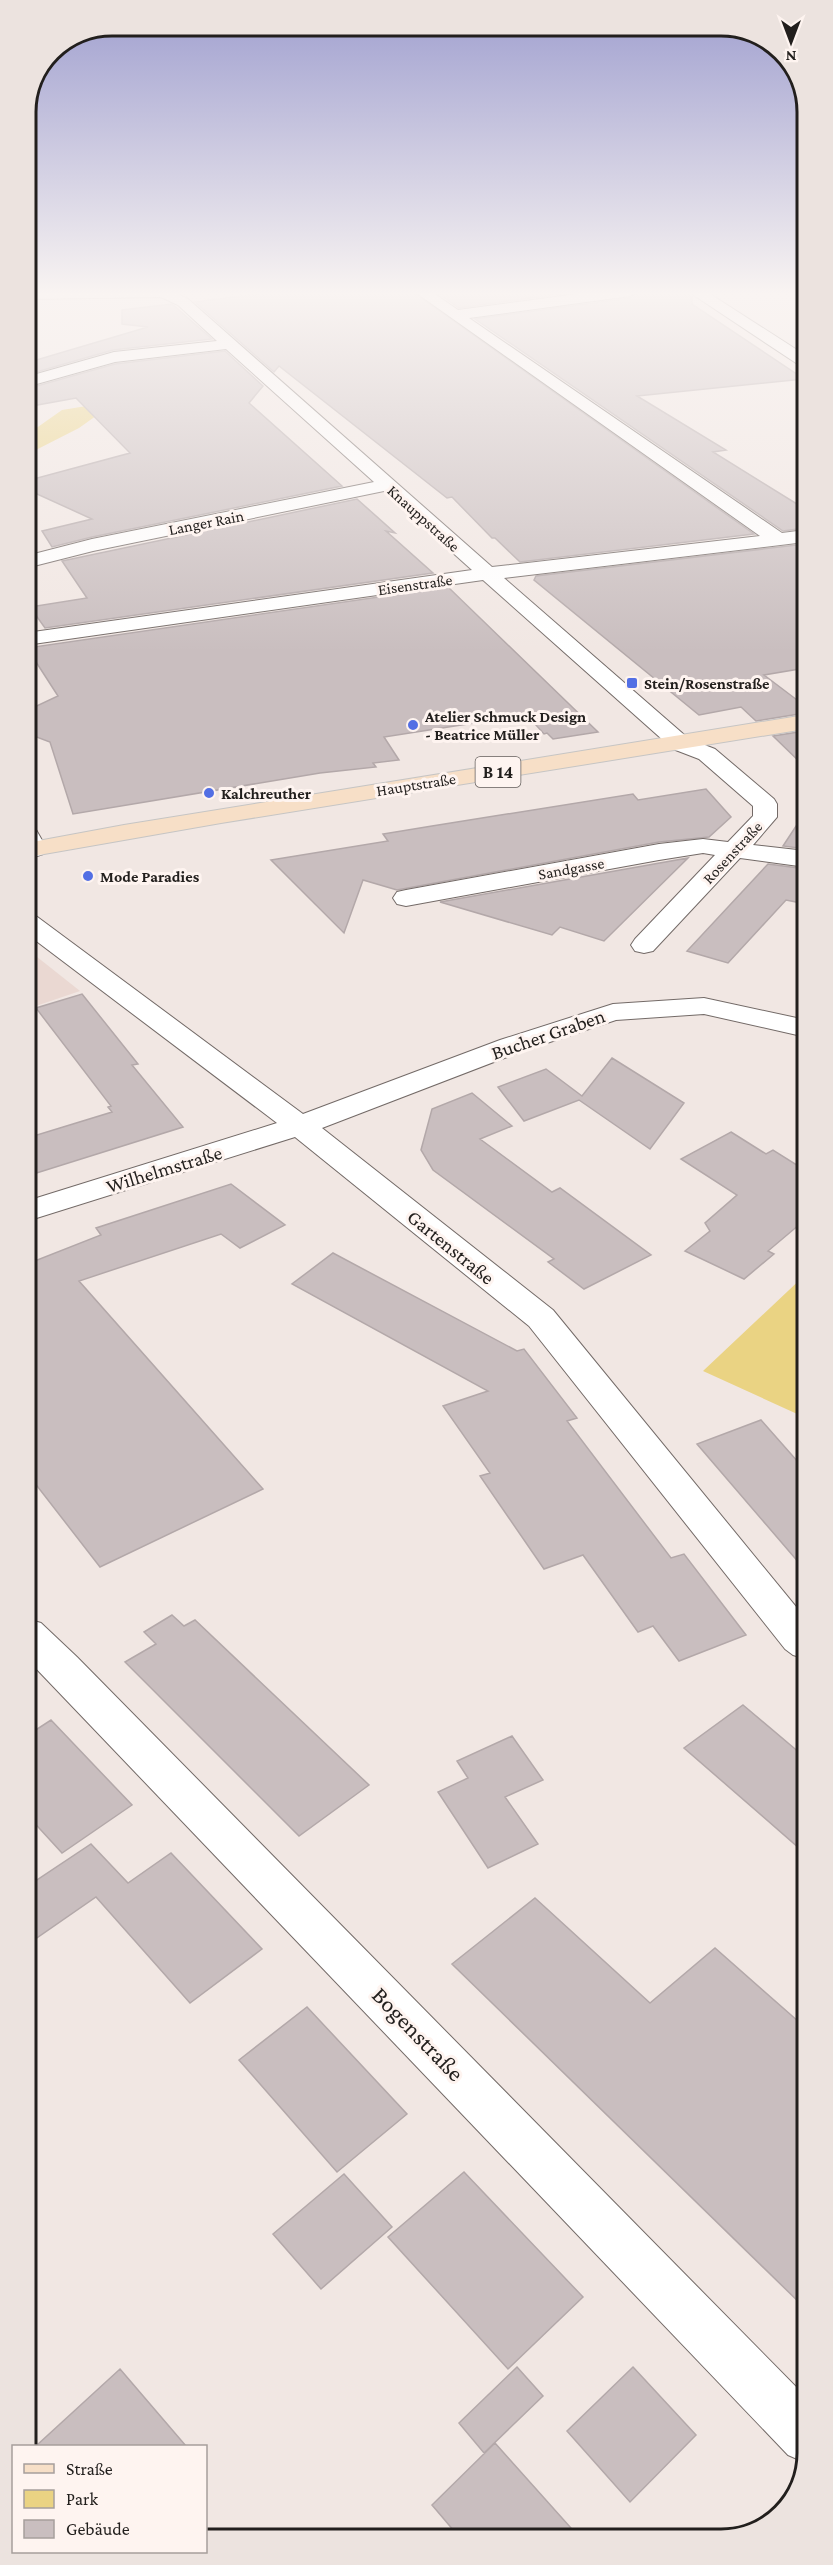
<svg xmlns="http://www.w3.org/2000/svg" width="833" height="2565" font-family="'Crimson Pro',serif">
  <style>
    .built { fill: #ead8d2 }
    .green { fill: #ead383 }
    .building { fill: #c9bebf; stroke: #b3a8a9; stroke-width: 1.5 }
    .lines { fill: none; stroke-linecap: round; stroke-linejoin: round }
    .minor-casing { stroke: #736a67; stroke-width: 2 }
    .primary-casing { stroke: #c6c5c4; stroke-width: 2 }
    .minor { fill: #fff; fill-rule: evenodd }
    .primary { fill: #f7dfc7; fill-rule: evenodd }
    .poi-dot { fill: #536fe4; stroke: #fef4f0; stroke-width: 2 }
    .labels { text-anchor: middle; stroke-width: 6; stroke-linejoin: round; paint-order: stroke }
    .far-street-label { font-size: 16px; fill: #221f1d; stroke: #fef4f0 }
    .far-poi-label { font-size: 16px; font-weight: bold; fill: #221f1d; stroke: #fef4f0; text-anchor: start }
    .shield { fill: #fef4f0; stroke: #645f5c; stroke-width: 1.5 }
    .shield-label { font-size: 18px; font-weight: bold; fill: #221f1d }
    .street-label { font-size: 20px; fill: #221f1d; stroke: #fef4f0 }
    .near-street-label { font-size: 24px; fill: #221f1d; stroke: #fef4f0 }
    .rim { fill: none; stroke: #221f1d; stroke-width: 3 }
  </style>
  <rect width="100%" height="100%" fill="#f1e7e3"/>
  <!-- built -->
  <path class="built" d="M 27,949 L 80,991 L 27,1009 Z"/>
  <!-- green -->
  <path class="green" d="M 117,401 L 79,428 L 26,455 L 26,430 L 35,429 L 62,410 Z
    M 806,1274 L 806,1418 L 703,1371 Z"/>
  <!-- building -->
  <path class="building" d="M 274,292 L 413,292 L 754,534 L 520,562 L 495,538 L 492,538 L 452,497 L 447,498 L 279,366 L 274,372 L 195,302 Z
    M 437,292 L 573,292 L 459,308 Z
    M 639,292 L 687,292 L 692,297 L 692,304 L 804,379 L 637,396 L 726,450 L 713,452 L 805,509 L 805,528 L 783,531 L 475,319 L 630,298 Z
    M 172,304 L 212,339 L 113,350 L 26,375 L 26,363 L 148,327 L 122,324 L 122,310 Z
    M 225,351 L 263,386 L 249,403 L 342,486 L 92,537 L 52,547 L 42,531 L 92,519 L 26,489 L 26,481 L 130,453 L 76,398 L 26,407 L 26,389 L 115,364 Z
    M 357,499 L 395,533 L 386,531 L 433,573 L 45,628 L 30,607 L 87,598 L 62,561 Z
    M 805,544 L 805,668 L 764,675 L 805,706 L 805,713 L 756,721 L 741,707 L 699,715 L 534,580 L 536,576 Z
    M 448,587 L 598,732 L 553,739 L 547,733 L 544,734 L 527,715 L 429,730 L 384,737 L 399,760 L 373,763 L 376,767 L 320,773 L 73,814 L 50,742 L 26,733 L 26,711 L 58,696 L 27,648 Z
    M 805,731 L 805,767 L 773,736 Z
    M 706,789 L 731,817 L 709,837 L 659,842 L 397,890 L 363,880 L 344,933 L 271,860 L 388,841 L 383,834 L 432,826 L 633,794 L 638,800 Z
    M 806,811 L 806,849 L 783,846 Z
    M 688,858 L 604,941 L 560,927 L 552,935 L 440,902 Z
    M 768,864 L 806,869 L 806,904 L 786,900 L 728,963 L 687,951 Z
    M 82,994 L 138,1064 L 132,1065 L 183,1127 L 27,1176 L 27,1138 L 112,1112 L 108,1107 L 111,1106 L 36,1008 Z
    M 612,1058 L 684,1103 L 650,1149 L 579,1100 L 524,1121 L 498,1087 L 546,1069 L 582,1096 Z
    M 472,1093 L 512,1126 L 480,1139 L 552,1192 L 560,1188 L 651,1255 L 584,1289 L 548,1262 L 554,1259 L 433,1170 L 421,1150 L 432,1109 Z
    M 731,1132 L 766,1154 L 773,1150 L 800,1167 L 806,1195 L 806,1219 L 768,1251 L 774,1254 L 744,1279 L 685,1251 L 710,1231 L 705,1223 L 737,1195 L 681,1159 Z
    M 231,1184 L 285,1225 L 240,1248 L 221,1234 L 79,1281 L 263,1489 L 100,1567 L 27,1473 L 27,1264 L 101,1235 L 96,1228 Z
    M 333,1253 L 517,1351 L 524,1349 L 577,1418 L 567,1421 L 671,1558 L 684,1554 L 746,1635 L 679,1661 L 653,1626 L 638,1632 L 583,1555 L 544,1569 L 480,1476 L 490,1473 L 443,1406 L 488,1391 L 292,1284 Z
    M 761,1420 L 806,1471 L 806,1571 L 697,1444 Z
    M 172,1615 L 184,1626 L 195,1620 L 369,1785 L 299,1836 L 125,1662 L 156,1644 L 144,1632 Z
    M 743,1705 L 807,1759 L 807,1855 L 684,1748 Z
    M 51,1720 L 132,1805 L 62,1853 L 28,1816 L 28,1735 Z
    M 512,1736 L 543,1780 L 505,1797 L 538,1844 L 488,1868 L 438,1792 L 468,1778 L 457,1761 Z
    M 91,1844 L 128,1883 L 171,1853 L 262,1949 L 190,2003 L 96,1897 L 28,1944 L 28,1886 Z
    M 535,1898 L 650,2003 L 715,1948 L 807,2029 L 807,2310 L 452,1964 Z
    M 307,2007 L 407,2114 L 337,2172 L 239,2060 Z
    M 464,2172 L 583,2297 L 508,2369 L 388,2237 Z
    M 344,2174 L 392,2227 L 321,2289 L 273,2234 Z
    M 517,2367 L 543,2396 L 484,2453 L 459,2423 Z
    M 633,2367 L 696,2435 L 630,2502 L 567,2431 Z
    M 120,2369 L 186,2446 L 36,2446 Z
    M 495,2443 L 579,2537 L 460,2538 L 432,2505 Z"/>
  <g class="lines">
    <defs>
      <path id="minor" d="M 26,292 L 181,292 L 180,295 L 188,299 L 492,567 L 760,536 L 415,292 L 432,292 L 458,310 L 593,292 L 637,292 L 630,296 L 469,318 L 782,533 L 805,530 L 805,542 L 504,578 L 689,739 L 715,749 L 774,799 L 777,804 L 777,817 L 753,845 L 806,851 L 806,867 L 740,858 L 653,951 L 644,953 L 635,951 L 631,945 L 635,939 L 715,855 L 703,853 L 659,860 L 406,906 L 397,904 L 393,898 L 397,892 L 406,890 L 659,844 L 703,839 L 728,842 L 753,816 L 753,806 L 699,759 L 673,749 L 483,580 L 26,645 L 26,633 L 472,570 L 384,491 L 93,551 L 26,568 L 26,556 L 92,539 L 374,482 L 226,349 L 115,362 L 26,387 L 26,377 L 114,352 L 217,341 L 178,305 L 161,297 L 26,299 Z
        M 689,292 L 707,292 L 805,355 L 805,367 L 799,365 Z
        M 26,826 L 35,828 L 47,849 L 43,854 L 34,857 L 27,855 Z
        M 27,914 L 36,916 L 303,1114 L 500,1040 L 613,1004 L 704,998 L 806,1020 L 806,1037 L 704,1014 L 616,1020 L 520,1052 L 322,1128 L 553,1310 L 806,1619 L 807,1659 L 793,1655 L 785,1649 L 529,1326 L 295,1137 L 27,1221 L 27,1201 L 277,1123 L 27,934 Z
        M 27,1619 L 41,1623 L 77,1657 L 807,2398 L 807,2453 L 804,2462 L 788,2455 L 27,1659 Z"/>
      <path id="primary" d="M 805,715 L 805,729 L 221,823 L 27,857 L 27,843 L 124,825 Z"/>
    </defs>
    <!-- minor casing -->
    <use href="#minor" class="minor-casing"/>
    <!-- primary casing -->
    <use href="#primary" class="primary-casing"/>
    <!-- minor -->
    <use href="#minor" class="minor"/>
    <!-- primary -->
    <use href="#primary" class="primary"/>
  </g>
  <!-- sky -->
  <linearGradient id="sky" x2="0" y2="1"><stop stop-color="#9f9fcf"/><stop offset="0.45" stop-color="#f9f4f2"/><stop offset="1" stop-color="#f9f4f2" stop-opacity="0"/></linearGradient>
  <rect width="833" height="652" fill="url(#sky)"/>
  <!-- markers -->
  <g class="poi-dot">
    <rect x="626" y="677" width="12" height="12" rx="3"/>
    <circle cx="413" cy="725" r="6"/>
    <circle cx="209" cy="793" r="6"/>
    <circle cx="88" cy="876" r="6"/>
  </g>
  <g class="labels">
    <!-- far-street labels -->
    <g class="far-street-label">
      <text transform="translate(424 518) rotate(42)" y="6">Knauppstraße</text>
      <text transform="translate(206 522) rotate(-11)" y="6">Langer Rain</text>
      <text transform="translate(415 584) rotate(-8)" y="6">Eisenstraße</text>
      <text transform="translate(416 784) rotate(-9)" y="6">Hauptstraße</text>
      <text transform="translate(732 852) rotate(-47)" y="6">Rosenstraße</text>
      <text transform="translate(571 868) rotate(-10)" y="6">Sandgasse</text>
    </g>
    <!-- far-poi labels -->
    <g class="far-poi-label">
      <text x="644" y="689">Stein/Rosenstraße</text>
      <text x="425" y="722">Atelier Schmuck Design<tspan x="425" dy="18">- Beatrice Müller</tspan></text>
      <text x="221" y="799">Kalchreuther</text>
      <text x="100" y="882">Mode Paradies</text>
    </g>
    <!-- shield labels -->
    <rect class="shield" x="475.5" y="757" width="45" height="30" rx="4.5"/>
    <g class="shield-label">
      <text x="498" y="778">B 14</text>
    </g>
    <!-- street labels -->
    <g class="street-label">
      <text transform="translate(548 1034) rotate(-19)" y="7">Bucher Graben</text>
      <text transform="translate(164 1169) rotate(-17)" y="7">Wilhelmstraße</text>
      <text transform="translate(451 1247) rotate(39)" y="7">Gartenstraße</text>
    </g>
    <!-- near-street labels -->
    <g class="near-street-label">
      <text transform="translate(418 2034) rotate(46)" y="8">Bogenstraße</text>
    </g>
  </g>
  <!-- crop -->
  <path d="M0 0H833V2565H0ZM112 36H721A76 76 0 0 1 797 112V2453A76 76 0 0 1 721 2529H112A76 76 0 0 1 36 2453V112A76 76 0 0 1 112 36Z" fill="#ece3df" fill-rule="evenodd"/>
  <path class="rim" d="M112 36H721A76 76 0 0 1 797 112V2453A76 76 0 0 1 721 2529H112A76 76 0 0 1 36 2453V112A76 76 0 0 1 112 36Z"/>
  <!-- legend -->
  <rect x="12" y="2445" width="195" height="108" fill="#fef4f0" stroke="#a69f9c" stroke-width="1.5"/>
  <rect x="24" y="2464" width="30" height="9" fill="#f7dfc7" stroke="#a69f9c" stroke-width="1.5"/>
  <text x="66" y="2475" font-size="18" fill="#221f1d">Straße</text>
  <rect x="24" y="2490" width="30" height="18" fill="#ead383" stroke="#a69f9c" stroke-width="1.5"/>
  <text x="66" y="2505" font-size="18" fill="#221f1d">Park</text>
  <rect x="24" y="2520" width="30" height="18" fill="#c9bebf" stroke="#a69f9c" stroke-width="1.5"/>
  <text x="66" y="2535" font-size="18" fill="#221f1d">Gebäude</text>
  <!-- north arrow -->
  <g transform="translate(791 42) rotate(180)" stroke="#fef4f0" stroke-width="4.5" paint-order="stroke">
  <path d="M0-4.5L10 22L0 15L-10 22Z" fill="#221f1d"/>
  <text y="-9" font-size="16" font-weight="bold" text-anchor="middle" fill="#221f1d">N</text>
  </g>
</svg>
